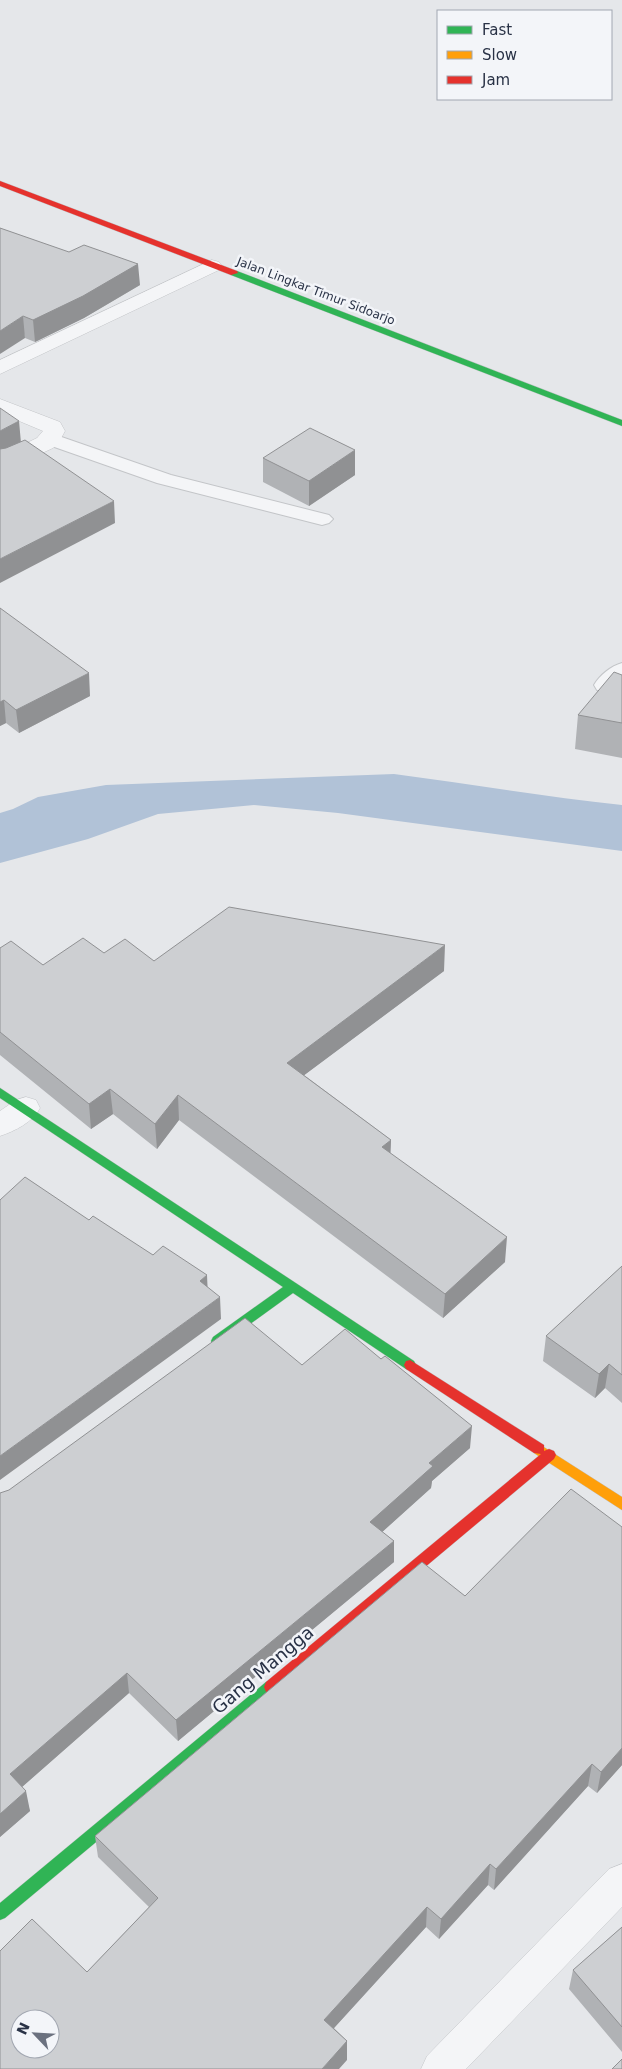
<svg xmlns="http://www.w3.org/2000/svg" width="622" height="2069" font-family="'DejaVu Sans',sans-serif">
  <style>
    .water { fill: #b1c2d7 }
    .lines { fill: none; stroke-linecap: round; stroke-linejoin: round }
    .lane-casing { stroke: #c3c5c8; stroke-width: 2 }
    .street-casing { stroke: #c3c5c8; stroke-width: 1 }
    .fast-casing { stroke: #c3c5c8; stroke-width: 1 }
    .slow-casing { stroke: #c3c5c8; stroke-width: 1 }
    .jam-casing { stroke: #c3c5c8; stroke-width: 1 }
    .lane { fill: #f4f5f7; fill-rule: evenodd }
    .street { fill: #f4f5f7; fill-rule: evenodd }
    .fast { fill: #30b455; fill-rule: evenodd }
    .slow { fill: #ff9f0a; fill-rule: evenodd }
    .jam { fill: #e5322d; fill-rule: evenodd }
    .wall { fill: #b0b2b5 }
    .shaded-wall { fill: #909193 }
    .building { fill: #cdcfd2; stroke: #909193; fill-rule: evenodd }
    .labels { text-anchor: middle; stroke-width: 5; stroke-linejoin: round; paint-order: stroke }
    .far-street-label { font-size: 12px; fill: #293246; stroke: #f3f5f9 }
    .near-street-label { font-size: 18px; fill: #293246; stroke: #f3f5f9 }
  </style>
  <rect width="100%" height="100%" fill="#e5e7ea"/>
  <!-- water -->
  <path class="water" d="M 394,774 C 470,784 546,797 622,805 L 622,851 L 338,813 L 254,805 L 158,814 L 88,839 L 0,863 L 0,813 L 13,809 L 38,797 L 106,785 Z"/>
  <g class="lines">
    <defs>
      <path id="lane" d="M 50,433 L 171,475 L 329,515 L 333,519 L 329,523 L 322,525 L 157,483 L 43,443 L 40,439 L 43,435 Z
        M 622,663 L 622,682 C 613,690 609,693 597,690 L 594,685 C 600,675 611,666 622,663 Z"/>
      <path id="street" d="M 212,260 L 219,262 L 222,266 L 219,270 L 0,374 L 0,360 Z
        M 0,399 L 60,422 L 65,431 L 58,444 L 53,448 L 8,469 L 0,470 L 0,456 L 37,438 L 43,431 L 0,413 Z
        M 26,1097 L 36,1100 L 40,1108 C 33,1122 15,1131 0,1136 L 0,1111 L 16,1100 Z
        M 622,1864 L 622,1907 L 466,2069 L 421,2069 L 427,2056 L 609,1869 Z"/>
      <path id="fast" d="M 231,271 L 237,271 L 622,420 L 622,426 L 231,275 Z
        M 0,1088 L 414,1361 L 416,1365 L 414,1369 L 410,1370 L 406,1369 L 293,1293 L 221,1345 L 217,1346 L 213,1345 L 211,1341 L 213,1337 L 283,1287 L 0,1098 Z
        M 271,1681 L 276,1682 L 278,1687 L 276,1692 L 5,1918 L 0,1920 L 0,1903 L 266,1682 Z"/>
      <path id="slow" d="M 539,1444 L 622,1497 L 622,1510 L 534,1453 L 533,1449 L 534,1445 Z"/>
      <path id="jam" d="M 0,181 L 237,271 L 238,273 L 231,275 L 0,186 Z
        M 410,1360 L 544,1445 L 544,1451 L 549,1449 L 554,1451 L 556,1455 L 554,1459 L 276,1692 L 271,1693 L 266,1692 L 264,1687 L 266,1682 L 541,1454 L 534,1453 L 406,1369 L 404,1365 L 406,1361 Z"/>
    </defs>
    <!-- lane casing -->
    <use href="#lane" class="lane-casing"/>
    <!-- street casing -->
    <use href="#street" class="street-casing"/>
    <!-- fast casing -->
    <use href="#fast" class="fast-casing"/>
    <!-- slow casing -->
    <use href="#slow" class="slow-casing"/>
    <!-- jam casing -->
    <use href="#jam" class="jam-casing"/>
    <!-- lane -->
    <use href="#lane" class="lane"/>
    <!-- street -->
    <use href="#street" class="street"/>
    <!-- fast -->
    <use href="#fast" class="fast"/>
    <!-- slow -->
    <use href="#slow" class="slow"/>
    <!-- jam -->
    <use href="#jam" class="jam"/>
  </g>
  <!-- wall -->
  <path class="wall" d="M 0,228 L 140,285 L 84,318 L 35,342 L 25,338 Z
    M 263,458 L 355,475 L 309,506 L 263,482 Z
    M 0,608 L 90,696 L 19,733 L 6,723 L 0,726 Z
    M 622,675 L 622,758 L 575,749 L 578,715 Z
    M 0,948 L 43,965 L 104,953 L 154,961 L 444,971 L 304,1075 L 391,1140 L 390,1154 L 505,1262 L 443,1318 L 179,1120 L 157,1149 L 113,1114 L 91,1129 L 0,1055 Z
    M 622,1266 L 622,1403 L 605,1388 L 595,1398 L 543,1361 L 546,1336 Z
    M 302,1365 L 470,1448 L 432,1481 L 431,1488 L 382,1532 L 394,1541 L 394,1562 L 178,1741 L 129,1693 L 22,1787 L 30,1811 L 0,1837 L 9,1490 Z
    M 422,1562 L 622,1765 L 597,1793 L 588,1786 L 494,1890 L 488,1885 L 439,1939 L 426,1927 L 334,2028 L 347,2041 L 347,2060 L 87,1972 L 149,1907 L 98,1857 L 95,1836 Z
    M 622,1927 L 622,2052 L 569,1989 L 573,1970 Z"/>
  <!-- shaded-wall -->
  <path class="shaded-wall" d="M 138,264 L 140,285 L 84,318 L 35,342 L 33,320 Z
    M 23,316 L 25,338 L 0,354 L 0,331 Z
    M 19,421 L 21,443 L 0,454 L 0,431 Z
    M 355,450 L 355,475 L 309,506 L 309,481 Z
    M 114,501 L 115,523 L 0,583 L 0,559 Z
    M 89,673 L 90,696 L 19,733 L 16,710 Z
    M 4,700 L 6,723 L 0,726 L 0,702 Z
    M 445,945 L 444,971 L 287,1088 L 287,1063 Z
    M 110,1089 L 113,1114 L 91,1129 L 89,1104 Z
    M 178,1095 L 179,1120 L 157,1149 L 155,1124 Z
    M 391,1140 L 390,1165 L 382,1147 Z
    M 507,1237 L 505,1262 L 443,1318 L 445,1294 Z
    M 207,1275 L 208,1297 L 200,1281 Z
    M 220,1297 L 221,1319 L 0,1480 L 0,1456 Z
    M 609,1364 L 605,1388 L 595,1398 L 599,1374 Z
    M 472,1426 L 470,1448 L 432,1481 L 431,1488 L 370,1543 L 370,1522 L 429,1463 Z
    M 394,1541 L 394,1562 L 178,1741 L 176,1720 Z
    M 127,1673 L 129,1693 L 14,1794 L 10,1774 Z
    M 622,1748 L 622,1765 L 597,1793 L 601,1772 Z
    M 592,1764 L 588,1786 L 494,1890 L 496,1869 Z
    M 26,1791 L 30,1811 L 0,1837 L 0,1814 Z
    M 490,1864 L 488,1885 L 439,1939 L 441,1919 Z
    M 427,1907 L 426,1927 L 324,2039 L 324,2020 Z
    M 347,2041 L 347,2060 L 339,2069 L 322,2069 Z"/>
  <!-- building -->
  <path class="building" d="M 0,228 L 69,252 L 84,245 L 138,264 L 83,296 L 33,320 L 23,316 L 0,331 Z
    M 0,408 L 19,421 L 0,431 Z
    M 310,428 L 355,450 L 309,481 L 263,458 Z
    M 25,440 L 114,501 L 0,559 L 0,449 L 6,448 Z
    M 0,608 L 89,673 L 16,710 L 4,700 L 0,702 Z
    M 614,672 L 622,675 L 622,723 L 578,715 Z
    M 229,907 L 445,945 L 287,1063 L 391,1140 L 382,1147 L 507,1237 L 445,1294 L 178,1095 L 155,1124 L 110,1089 L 89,1104 L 0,1032 L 0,948 L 11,941 L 43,965 L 83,938 L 104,953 L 125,939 L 154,961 Z
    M 25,1177 L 89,1220 L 93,1216 L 153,1255 L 163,1246 L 207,1275 L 200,1281 L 220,1297 L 0,1456 L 0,1200 Z
    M 622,1266 L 622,1375 L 609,1364 L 599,1374 L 546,1336 Z
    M 245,1318 L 302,1365 L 345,1329 L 381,1359 L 385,1356 L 472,1426 L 429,1463 L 433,1466 L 370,1522 L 394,1541 L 176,1720 L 127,1673 L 10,1774 L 26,1791 L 0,1814 L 0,1493 L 9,1490 Z
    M 571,1489 L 622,1527 L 622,1748 L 601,1772 L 592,1764 L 496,1869 L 490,1864 L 441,1919 L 427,1907 L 324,2020 L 347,2041 L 322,2069 L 0,2069 L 0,1951 L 32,1919 L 87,1972 L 158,1898 L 95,1836 L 422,1562 L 465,1596 ZM 20,2019 L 50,2019 L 50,2049 L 20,2049 Z
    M 622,1927 L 622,2027 L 573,1970 Z
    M 622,2059 L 622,2069 L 612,2069 Z"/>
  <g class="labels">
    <!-- far-street labels -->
    <g class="far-street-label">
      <text transform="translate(316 291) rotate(21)" y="4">Jalan Lingkar Timur Sidoarjo</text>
    </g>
    <!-- near-street labels -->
    <g class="near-street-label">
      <text transform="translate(263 1670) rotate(-40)" y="6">Gang Mangga</text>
    </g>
  </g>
  <!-- legend -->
  <rect x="437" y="10" width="175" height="90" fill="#f3f5f9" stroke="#a2a7b1"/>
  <rect x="447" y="26" width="25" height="8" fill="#30b455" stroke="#a2a7b1"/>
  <text x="482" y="35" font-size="15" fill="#293246">Fast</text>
  <rect x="447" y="51" width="25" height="8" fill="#ff9f0a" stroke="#a2a7b1"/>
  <text x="482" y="60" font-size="15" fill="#293246">Slow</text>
  <rect x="447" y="76" width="25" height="8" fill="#e5322d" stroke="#a2a7b1"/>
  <text x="482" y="85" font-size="15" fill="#293246">Jam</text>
  <!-- north arrow -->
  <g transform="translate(35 2034) rotate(295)"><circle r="24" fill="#f3f5f9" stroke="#a2a7b1"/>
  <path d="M0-4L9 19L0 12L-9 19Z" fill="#6b717f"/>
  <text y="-8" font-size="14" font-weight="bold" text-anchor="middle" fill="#293246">N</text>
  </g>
</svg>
